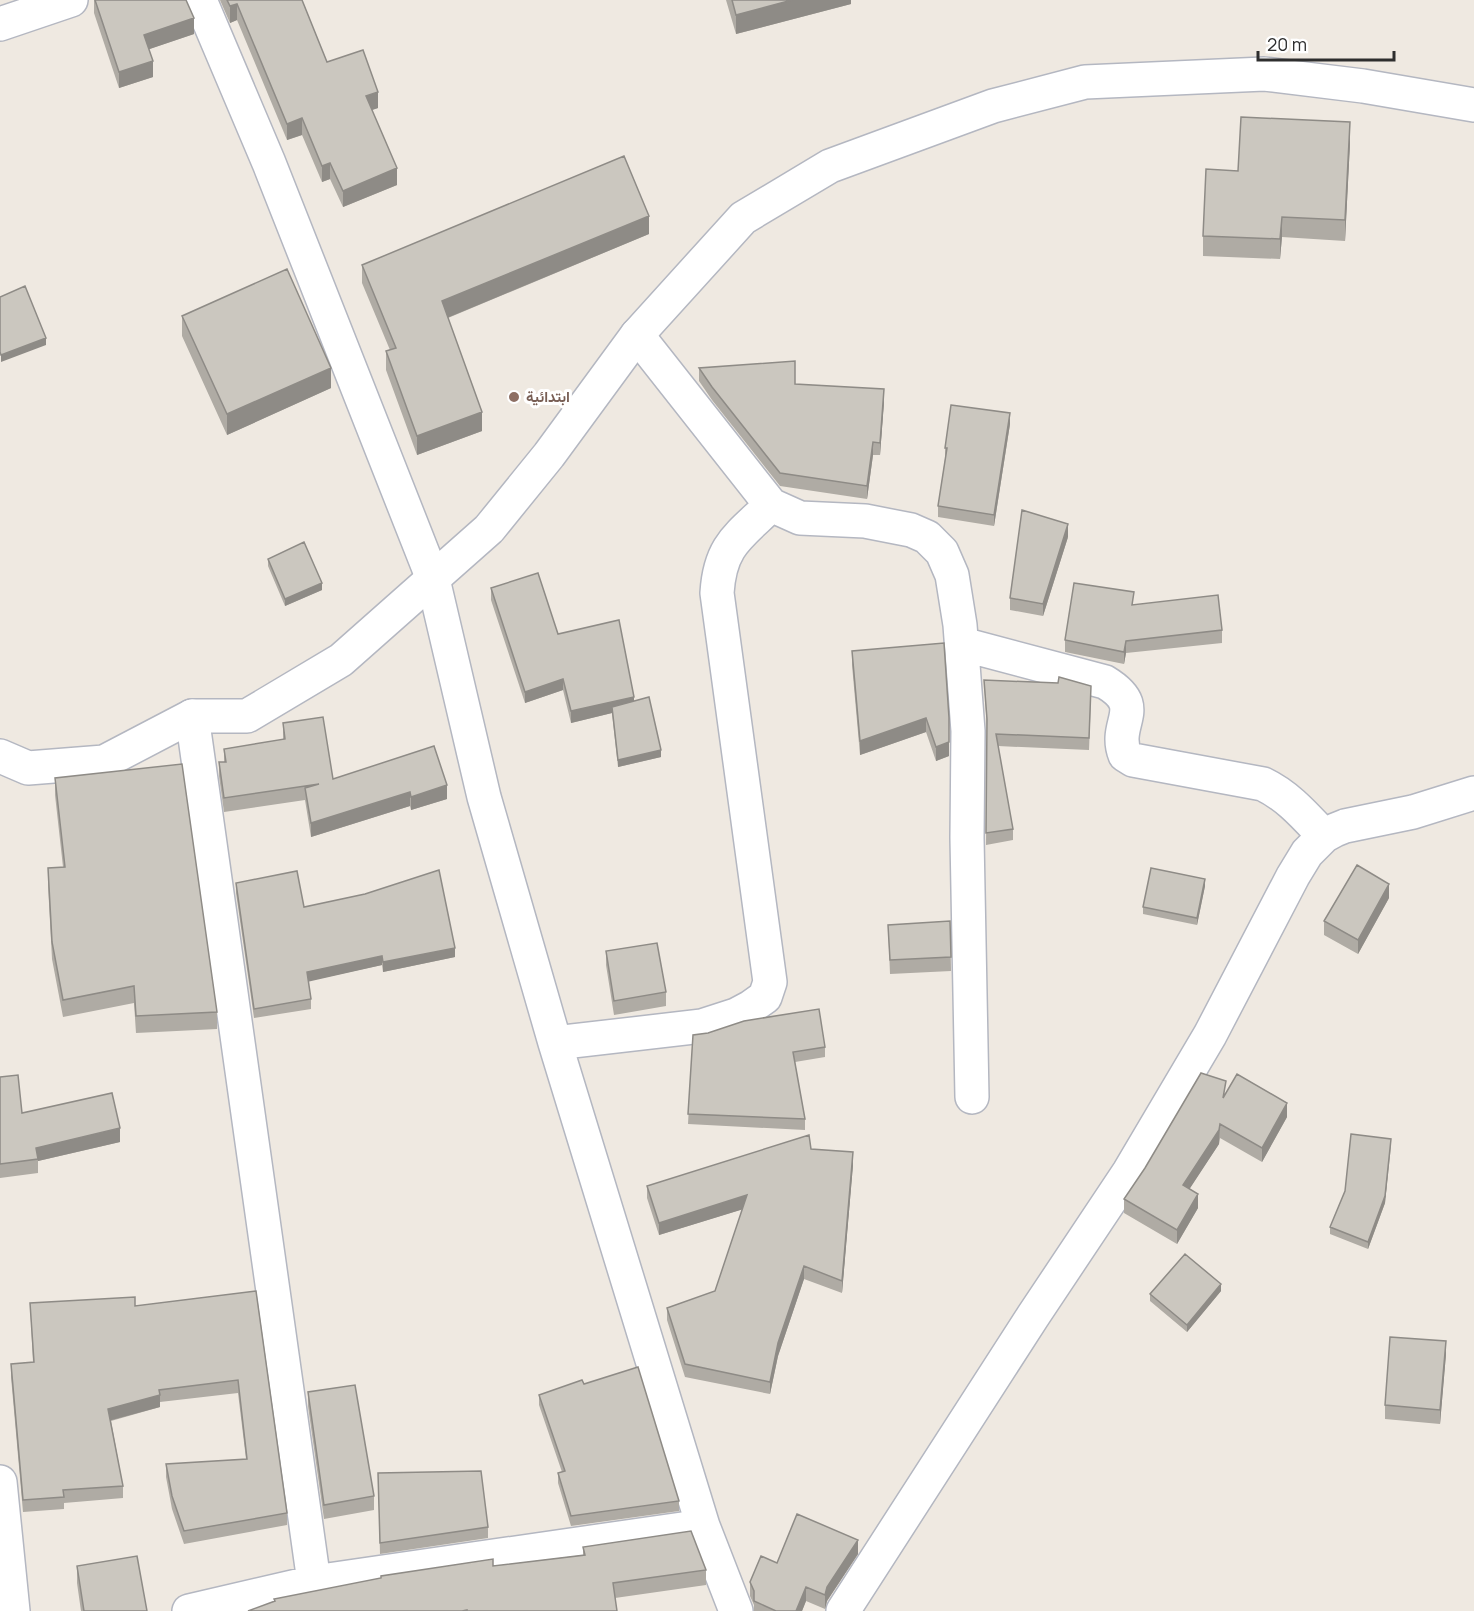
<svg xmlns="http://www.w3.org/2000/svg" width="1474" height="1611" font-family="Manrope,Vazirmatn,sans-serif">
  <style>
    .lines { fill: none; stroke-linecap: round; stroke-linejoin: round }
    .minor-casing { stroke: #b4b7c1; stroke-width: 36 }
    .tertiary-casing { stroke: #b4b7c1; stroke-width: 36 }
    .minor { stroke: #fff; stroke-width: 33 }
    .tertiary { stroke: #fff; stroke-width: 33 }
    .wall { fill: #afaba4 }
    .shaded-wall { fill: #8e8b86 }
    .building { fill: #cbc7bf; stroke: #8e8b86; stroke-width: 1.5 }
    .education-dot { fill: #8d6e63; stroke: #fff; stroke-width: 2 }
    .labels { text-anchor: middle; stroke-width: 6; stroke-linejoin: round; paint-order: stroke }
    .education-label { font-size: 15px; font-weight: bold; fill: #785e54; stroke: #fff; text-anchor: start }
  </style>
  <rect width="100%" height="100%" fill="#efe9e1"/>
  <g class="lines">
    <defs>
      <path id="minor" d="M 200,0 L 269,163 L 433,579 L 484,797 L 555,1043 L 703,1526 L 736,1611
        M 0,24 L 71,0
        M 637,335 L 771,505 L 800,518 L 865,521 L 911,530 L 927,537 L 942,552 L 952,575 L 960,625 L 968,731 L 967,838 L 972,1097
        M 962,644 L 1105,682 C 1148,708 1112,722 1125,755 L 1133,760 L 1263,784 C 1288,796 1305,816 1324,836
        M 192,716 L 314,1582
        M 555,1043 L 702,1026 L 736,1015 L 751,1007 L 765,997 L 770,982 L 717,593 C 720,545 739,536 771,505
        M 0,1482 L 13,1611
        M 189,1611 L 314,1582 L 703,1526
        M 843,1611 L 1033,1316 L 1129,1172 L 1210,1035 L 1293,876 L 1307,853 L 1324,836 L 1335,830 L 1345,826 L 1413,812 L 1474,793"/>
      <path id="tertiary" d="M 0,756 L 28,768 L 104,762 L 192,716 L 247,716 L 341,660 L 489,529 L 549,455 L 637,335 L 743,218 L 830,166 L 993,106 L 1085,82 L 1264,74 L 1363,86 L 1474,105"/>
    </defs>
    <!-- minor casing -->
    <use href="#minor" class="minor-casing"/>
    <!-- tertiary casing -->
    <use href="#tertiary" class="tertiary-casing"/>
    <!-- minor -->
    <use href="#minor" class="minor"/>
    <!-- tertiary -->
    <use href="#tertiary" class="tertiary"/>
  </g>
  <!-- wall -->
  <path class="wall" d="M 94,0 L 186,0 L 194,34 L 149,49 L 153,77 L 119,88 L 94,13 Z
    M 220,0 L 302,0 L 327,62 L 378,108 L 372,110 L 397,185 L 343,207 L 330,179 L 322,182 L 302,135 L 287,140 L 237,20 L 230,23 Z
    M 726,0 L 851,0 L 851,4 L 736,34 Z
    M 1350,143 L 1345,241 L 1282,237 L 1280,259 L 1203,256 L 1203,236 L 1238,171 Z
    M 649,234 L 448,318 L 482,431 L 417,455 L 386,370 L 386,351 L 390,350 L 362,283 L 362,265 Z
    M 182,316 L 331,388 L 227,435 L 182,336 Z
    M 699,368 L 795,384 L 884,402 L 880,455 L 873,455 L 867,499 L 780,486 L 712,400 L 699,381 Z
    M 1010,424 L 994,526 L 938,517 L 938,506 L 945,459 L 945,448 Z
    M 1068,537 L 1043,616 L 1010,610 L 1010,598 Z
    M 268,559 L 322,590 L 285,606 L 268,566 Z
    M 491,588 L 558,634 L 634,701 L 661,757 L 618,767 L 612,713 L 571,723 L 563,690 L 525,703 L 491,600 Z
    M 1134,605 L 1222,630 L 1222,643 L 1126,653 L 1124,664 L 1065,652 L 1065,640 Z
    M 944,643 L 949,756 L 936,761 L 926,732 L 860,755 L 852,665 L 852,651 Z
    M 984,680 L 1091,698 L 1089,750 L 998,746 L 1013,829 L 1013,840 L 986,845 L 987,730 Z
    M 283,723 L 333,779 L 447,799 L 411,810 L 410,806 L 311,837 L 305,800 L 224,812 L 219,776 L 219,762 L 224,762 L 224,749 L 283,740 Z
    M 55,778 L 217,1012 L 217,1029 L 136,1033 L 134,1003 L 63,1017 L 52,959 L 48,885 L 48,868 L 63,867 L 55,795 Z
    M 236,883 L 304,907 L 455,957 L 383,972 L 382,965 L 308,981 L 311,999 L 311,1009 L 254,1018 L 236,893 Z
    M 1205,886 L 1197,925 L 1143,914 L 1143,907 Z
    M 1389,898 L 1358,954 L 1324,935 L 1324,921 Z
    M 950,921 L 951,971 L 890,974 L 888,925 Z
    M 606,951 L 666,992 L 666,1006 L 614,1015 L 606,965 Z
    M 693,1035 L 825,1047 L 825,1057 L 795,1062 L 805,1119 L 805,1130 L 688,1124 Z
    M 0,1077 L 22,1113 L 120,1142 L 38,1161 L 38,1173 L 0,1178 Z
    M 1226,1094 L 1287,1117 L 1262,1162 L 1220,1138 L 1219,1144 L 1189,1189 L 1198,1208 L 1177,1244 L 1124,1213 L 1124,1199 Z
    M 1391,1146 L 1385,1203 L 1368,1249 L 1330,1234 L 1330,1227 Z
    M 811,1149 L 853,1165 L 842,1293 L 804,1279 L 778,1356 L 770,1394 L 685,1377 L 667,1320 L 667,1308 L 715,1291 L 743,1209 L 659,1235 L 647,1198 L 647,1186 Z
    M 256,1291 L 287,1513 L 287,1525 L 184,1544 L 172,1509 L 166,1477 L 166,1464 L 246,1459 L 238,1393 L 160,1402 L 160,1407 L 111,1421 L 123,1486 L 123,1498 L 64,1503 L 64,1509 L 23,1512 L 11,1377 L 11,1364 L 33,1362 L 30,1303 L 135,1306 Z
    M 1221,1291 L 1187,1332 L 1150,1301 L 1150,1294 Z
    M 1446,1354 L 1440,1424 L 1385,1419 L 1385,1405 Z
    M 584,1384 L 679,1501 L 679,1511 L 571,1526 L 558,1483 L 558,1473 L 562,1472 L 539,1405 L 539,1395 Z
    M 308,1392 L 374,1496 L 374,1510 L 324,1519 L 308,1406 Z
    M 378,1473 L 488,1527 L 488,1538 L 380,1554 Z
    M 583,1547 L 706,1570 L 706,1585 L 615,1598 L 274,1601 L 274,1599 L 493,1566 L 583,1555 Z
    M 858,1554 L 827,1601 L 825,1609 L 806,1601 L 802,1611 L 754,1611 L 754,1605 L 750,1596 L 750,1582 L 777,1563 Z
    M 77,1566 L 147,1611 L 81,1611 L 77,1583 Z"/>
  <!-- shaded-wall -->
  <path class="shaded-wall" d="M 792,0 L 851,0 L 851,4 L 736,34 L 736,15 Z
    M 237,4 L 237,20 L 230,23 L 230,6 Z
    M 194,18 L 194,34 L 144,51 L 144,35 Z
    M 153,61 L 153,77 L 119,88 L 119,72 Z
    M 378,92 L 378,108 L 366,112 L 366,96 Z
    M 302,118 L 302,135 L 287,140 L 287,124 Z
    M 1350,122 L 1350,143 L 1345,241 L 1345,220 Z
    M 330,163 L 330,179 L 322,182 L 322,166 Z
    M 397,168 L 397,185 L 343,207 L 343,191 Z
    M 649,216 L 649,234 L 442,320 L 442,301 Z
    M 1282,217 L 1282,237 L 1280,259 L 1280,239 Z
    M 46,338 L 46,345 L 1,362 L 1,355 Z
    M 331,368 L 331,388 L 227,435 L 227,414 Z
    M 884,389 L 884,402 L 880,455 L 880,443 Z
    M 482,412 L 482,431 L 417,455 L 417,436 Z
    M 1010,413 L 1010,424 L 994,526 L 994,515 Z
    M 873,442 L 873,455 L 867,499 L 867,486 Z
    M 1068,524 L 1068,537 L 1043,616 L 1043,604 Z
    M 322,583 L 322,590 L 285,606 L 285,599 Z
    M 1126,641 L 1126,653 L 1124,664 L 1124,652 Z
    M 563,679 L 563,690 L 525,703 L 525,692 Z
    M 634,697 L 634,708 L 612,707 L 612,713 L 571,723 L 571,711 Z
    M 926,718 L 926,732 L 860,755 L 860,741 Z
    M 949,718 L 949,756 L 936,761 L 936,747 Z
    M 661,750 L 661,757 L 618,767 L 618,760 Z
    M 447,785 L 447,799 L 411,810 L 411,797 Z
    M 410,792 L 410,806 L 311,837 L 311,823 Z
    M 1205,879 L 1205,886 L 1197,925 L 1197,918 Z
    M 1389,884 L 1389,898 L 1358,954 L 1358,940 Z
    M 455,948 L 455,957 L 383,972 L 383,962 Z
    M 382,956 L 382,965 L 307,982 L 307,972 Z
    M 1287,1103 L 1287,1117 L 1262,1162 L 1262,1148 Z
    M 1220,1124 L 1219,1144 L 1183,1199 L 1183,1185 Z
    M 120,1128 L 120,1142 L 38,1161 L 36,1148 Z
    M 1391,1139 L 1385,1203 L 1368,1249 L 1368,1242 Z
    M 853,1152 L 853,1165 L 842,1293 L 842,1281 Z
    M 1198,1194 L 1198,1208 L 1177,1244 L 1177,1230 Z
    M 747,1195 L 747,1208 L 659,1235 L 659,1223 Z
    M 804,1266 L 804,1279 L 778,1356 L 770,1394 L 770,1382 L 778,1343 Z
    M 1221,1284 L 1221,1291 L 1187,1332 L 1187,1325 Z
    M 1446,1341 L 1446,1354 L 1440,1424 L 1440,1410 Z
    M 160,1395 L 160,1407 L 108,1421 L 108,1409 Z
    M 858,1540 L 858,1554 L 827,1601 L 825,1609 L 825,1595 L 827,1587 Z
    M 806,1587 L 806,1601 L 802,1611 L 796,1611 Z"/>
  <!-- building -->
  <path class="building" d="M 95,0 L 186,0 L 194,18 L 144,35 L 153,61 L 119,72 Z
    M 227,0 L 302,0 L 327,62 L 363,50 L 378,92 L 366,96 L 397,168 L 343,191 L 330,163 L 322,166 L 302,118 L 287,124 L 237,4 L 230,6 Z
    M 732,0 L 792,0 L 736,15 Z
    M 1241,117 L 1350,122 L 1345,220 L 1282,217 L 1280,239 L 1203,236 L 1206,169 L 1238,171 Z
    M 624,156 L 649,216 L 442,301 L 482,412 L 417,436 L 386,351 L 396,348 L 362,265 Z
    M 287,269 L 331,368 L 227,414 L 182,316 Z
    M 25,286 L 46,338 L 1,355 L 0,352 L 0,297 Z
    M 795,361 L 795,384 L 884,389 L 880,443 L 873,442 L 867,486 L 780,473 L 712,387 L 699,368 Z
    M 951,405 L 1010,413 L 994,515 L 938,506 L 947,448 L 945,448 Z
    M 1022,510 L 1068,524 L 1043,604 L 1010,598 Z
    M 304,542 L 322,583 L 285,599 L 268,559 Z
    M 538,573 L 558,634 L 619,620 L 634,697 L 571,711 L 563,679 L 525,692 L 491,588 Z
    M 1074,583 L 1134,592 L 1132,605 L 1218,595 L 1222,630 L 1126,641 L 1124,652 L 1065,640 Z
    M 944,643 L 949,718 L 949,742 L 936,747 L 926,718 L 860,741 L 852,651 Z
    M 1059,677 L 1091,686 L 1089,738 L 996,734 L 1013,829 L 986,833 L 987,719 L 984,680 L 1058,683 Z
    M 649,697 L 661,750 L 618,760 L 612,707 Z
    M 323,717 L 333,779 L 434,746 L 447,785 L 411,797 L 410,792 L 311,823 L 305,788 L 319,784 L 224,798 L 219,762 L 226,762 L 224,749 L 285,739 L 283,723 Z
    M 182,764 L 217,1012 L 136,1016 L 134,986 L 63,1000 L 52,942 L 48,868 L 65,867 L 55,778 Z
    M 1357,865 L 1389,884 L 1358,940 L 1324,921 Z
    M 1151,868 L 1205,879 L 1197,918 L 1143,907 Z
    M 439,870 L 455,948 L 383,962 L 382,956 L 307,972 L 311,999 L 254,1009 L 236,883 L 297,871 L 304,907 L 365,894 Z
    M 950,921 L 951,957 L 890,960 L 888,925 Z
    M 657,943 L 666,992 L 614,1001 L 606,951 Z
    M 819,1009 L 825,1047 L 793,1052 L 805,1119 L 688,1114 L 693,1035 L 708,1033 L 744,1021 Z
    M 1201,1073 L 1226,1081 L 1223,1098 L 1237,1074 L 1287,1103 L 1262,1148 L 1220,1124 L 1219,1130 L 1183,1185 L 1198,1194 L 1177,1230 L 1124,1199 L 1145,1168 Z
    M 18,1075 L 22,1113 L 112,1093 L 120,1128 L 36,1148 L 38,1159 L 0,1164 L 0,1077 Z
    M 1351,1134 L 1391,1139 L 1385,1196 L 1368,1242 L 1330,1227 L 1345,1191 Z
    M 809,1135 L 811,1149 L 853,1152 L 842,1281 L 804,1266 L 778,1343 L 770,1382 L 685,1364 L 667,1308 L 715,1291 L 747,1195 L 659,1223 L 647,1186 Z
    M 1185,1254 L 1221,1284 L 1187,1325 L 1150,1294 Z
    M 256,1291 L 287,1513 L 184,1531 L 172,1496 L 166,1464 L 247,1459 L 238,1380 L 159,1390 L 160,1395 L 108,1409 L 123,1486 L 63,1490 L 64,1497 L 23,1500 L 11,1364 L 34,1362 L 30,1303 L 135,1297 L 135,1306 Z
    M 1390,1337 L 1446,1341 L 1440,1410 L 1385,1405 Z
    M 638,1367 L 679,1501 L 571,1516 L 558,1473 L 565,1471 L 539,1395 L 582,1380 L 584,1384 Z
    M 355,1385 L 374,1496 L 324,1505 L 308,1392 Z
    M 481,1471 L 488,1527 L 380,1543 L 378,1473 Z
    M 797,1514 L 858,1540 L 827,1587 L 825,1595 L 806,1587 L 796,1611 L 776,1611 L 754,1601 L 754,1591 L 750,1582 L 761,1556 L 777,1563 Z
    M 691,1531 L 706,1570 L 613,1583 L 617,1611 L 467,1611 L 467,1610 L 462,1611 L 248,1611 L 275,1601 L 274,1599 L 381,1578 L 381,1576 L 493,1559 L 493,1566 L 585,1555 L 583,1547 Z
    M 137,1556 L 147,1611 L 84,1611 L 77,1566 Z"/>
  <!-- markers -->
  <circle class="education-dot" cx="514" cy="397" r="6"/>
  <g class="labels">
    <!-- education labels -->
    <g class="education-label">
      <text x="526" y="402">ابتدائية</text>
    </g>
  </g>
  <!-- scale -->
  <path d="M1258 51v9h136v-9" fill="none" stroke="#2e2e2e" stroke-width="3"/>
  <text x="1267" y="51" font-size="18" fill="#2e2e2e" stroke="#ffffff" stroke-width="4.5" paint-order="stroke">20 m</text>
</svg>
